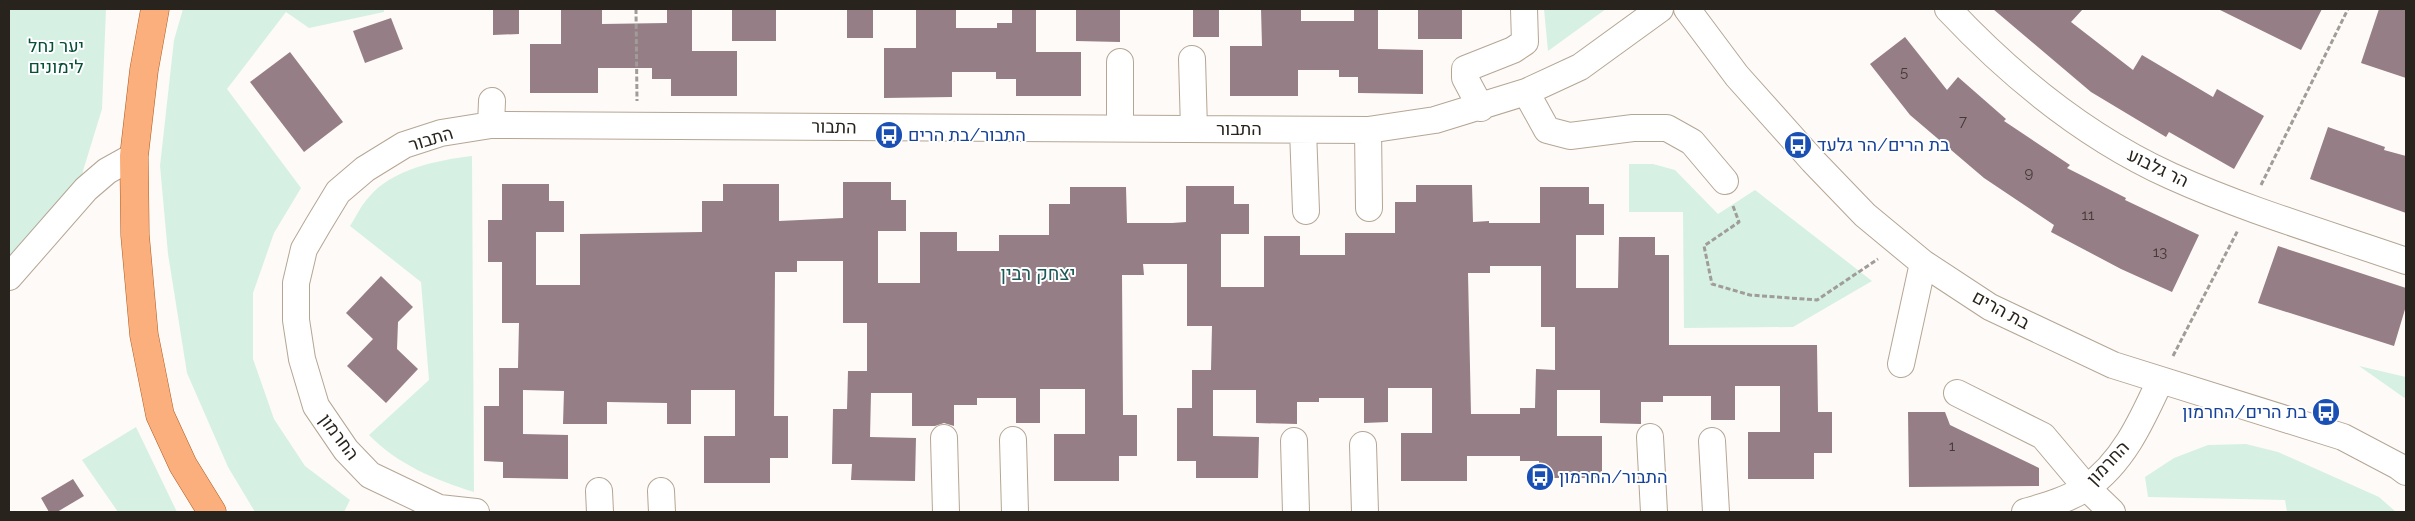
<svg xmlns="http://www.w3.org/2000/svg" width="2415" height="521" font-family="Raleway,Heebo,sans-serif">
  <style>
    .green { fill: #d6f1e4 }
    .building { fill: #957e86; fill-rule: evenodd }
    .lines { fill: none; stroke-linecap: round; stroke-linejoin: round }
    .minor-casing { stroke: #b5a694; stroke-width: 28 }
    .major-casing { stroke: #af5c22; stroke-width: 29 }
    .path { stroke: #a09c97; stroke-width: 3; stroke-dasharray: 5 2.5; stroke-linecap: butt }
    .minor { stroke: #fff; stroke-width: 26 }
    .major { stroke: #faaf7c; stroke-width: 28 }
    .labels { text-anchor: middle; stroke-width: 4; stroke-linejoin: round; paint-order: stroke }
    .number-label { font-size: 15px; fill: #433a36 }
    .park-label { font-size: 18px; fill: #064f38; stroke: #fff }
    .street-label { font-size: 18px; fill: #28231c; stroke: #fff }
    .transit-label { font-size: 18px; fill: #164399; stroke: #fff; text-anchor: start }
    .neighbourhood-label { font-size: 19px; fill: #1e5959; stroke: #fff }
  </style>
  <rect width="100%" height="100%" fill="#fefaf7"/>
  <!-- green -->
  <path class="green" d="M 9,9 L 106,9 L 102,109 L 83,171 L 76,206 L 9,277 Z
    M 183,9 L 384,9 L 384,12 L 309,28 L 286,12 L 227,89 L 301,188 L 274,233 L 253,293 L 253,359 L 274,419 L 305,466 L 350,500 L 344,512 L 255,512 L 228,467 L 187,373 L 168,254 L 160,166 L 174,40 Z
    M 1544,9 L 1606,9 L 1548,51 Z
    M 472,156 L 474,492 C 435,480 397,464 369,435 L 429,380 L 421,282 L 350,226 C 356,217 361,205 369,197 C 392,169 438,160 472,156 Z
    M 1629,164 L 1653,164 L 1675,170 L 1718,214 L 1755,190 L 1872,281 L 1793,327 L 1684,328 L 1683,212 L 1629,212 Z
    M 2359,366 L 2406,377 L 2406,399 Z
    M 136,427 L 177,512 L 118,512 L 82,460 Z
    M 2246,444 L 2278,452 L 2379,497 L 2396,512 L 2287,512 L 2285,500 L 2148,497 L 2145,477 L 2174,458 L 2208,445 Z"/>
  <!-- building -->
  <path class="building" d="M 493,9 L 519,9 L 519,34 L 493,35 Z
    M 561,9 L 602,9 L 602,24 L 667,23 L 667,9 L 692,9 L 692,51 L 737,51 L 737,96 L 671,96 L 671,79 L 652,79 L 652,68 L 598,68 L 598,93 L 530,93 L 530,44 L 561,44 Z
    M 732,9 L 776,9 L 776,41 L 732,41 Z
    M 847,9 L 873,9 L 873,38 L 847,38 Z
    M 916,9 L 956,9 L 956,28 L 997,28 L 997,23 L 1012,23 L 1012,9 L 1036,9 L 1036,52 L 1081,52 L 1081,96 L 1016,96 L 1016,79 L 996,79 L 996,72 L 952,72 L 952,97 L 884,98 L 884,48 L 916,48 Z
    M 1076,9 L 1120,9 L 1120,42 L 1076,41 Z
    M 1193,9 L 1219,9 L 1219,37 L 1193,37 Z
    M 1261,9 L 1301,9 L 1301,21 L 1354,21 L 1354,9 L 1378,9 L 1378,49 L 1423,50 L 1423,94 L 1358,93 L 1358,77 L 1339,77 L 1339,70 L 1298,70 L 1298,96 L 1230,96 L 1230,46 L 1262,46 Z
    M 1418,9 L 1462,9 L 1462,39 L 1418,39 Z
    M 1993,9 L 2083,9 L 2071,22 L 2133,70 L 2142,55 L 2213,97 L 2217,89 L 2264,116 L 2234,169 L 2169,132 L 2166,137 L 2091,92 Z
    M 2218,9 L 2322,9 L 2301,50 Z
    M 2379,9 L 2406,9 L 2406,78 L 2361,63 Z
    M 391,18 L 403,49 L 365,63 L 353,31 Z
    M 1905,37 L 1947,90 L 1958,77 L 2006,119 L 2004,121 L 2070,165 L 2067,168 L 2126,198 L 2125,200 L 2199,235 L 2172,292 L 2121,269 L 2051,232 L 2054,225 L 1984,178 L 1910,115 L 1870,64 Z
    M 290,52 L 343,122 L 304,152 L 250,82 Z
    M 2328,127 L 2385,147 L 2384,150 L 2406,156 L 2406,213 L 2310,179 Z
    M 843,182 L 891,182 L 891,200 L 906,200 L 906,231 L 878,231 L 878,283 L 920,283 L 920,232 L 957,232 L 957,251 L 999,251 L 999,235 L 1049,235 L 1049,204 L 1070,204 L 1070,187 L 1126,187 L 1127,223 L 1172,223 L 1186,222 L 1186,186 L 1234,186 L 1234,204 L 1249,204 L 1249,234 L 1221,234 L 1221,287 L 1264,287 L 1264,236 L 1300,236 L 1300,255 L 1345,255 L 1345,233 L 1395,233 L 1395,202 L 1416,202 L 1416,185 L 1472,185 L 1473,222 L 1489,221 L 1489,223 L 1540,223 L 1540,187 L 1589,187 L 1589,204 L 1604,204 L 1604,235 L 1576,235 L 1576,288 L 1618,288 L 1619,237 L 1655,237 L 1655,255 L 1669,255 L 1669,345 L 1817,345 L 1818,412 L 1832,412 L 1832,453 L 1814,453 L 1814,479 L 1748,479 L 1748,432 L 1780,432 L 1780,386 L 1735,386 L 1735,420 L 1711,420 L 1711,396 L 1663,396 L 1663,402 L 1641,402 L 1641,424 L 1600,423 L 1600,390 L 1557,390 L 1557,436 L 1602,436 L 1602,478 L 1539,478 L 1539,461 L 1520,461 L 1520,456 L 1467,456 L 1467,481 L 1401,481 L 1401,433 L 1432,433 L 1432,388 L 1388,388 L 1388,422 L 1364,423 L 1364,398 L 1319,398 L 1319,402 L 1297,402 L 1297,424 L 1256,423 L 1256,390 L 1213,390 L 1213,436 L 1259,437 L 1258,478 L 1196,478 L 1196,461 L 1177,461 L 1177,408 L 1192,408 L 1192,370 L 1211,370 L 1212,326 L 1187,326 L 1187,264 L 1143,264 L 1144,275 L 1122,275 L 1123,415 L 1137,415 L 1137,456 L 1119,456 L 1119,481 L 1054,481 L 1054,434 L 1085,434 L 1085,389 L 1040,389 L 1040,423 L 1016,423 L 1016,398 L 977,398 L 977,405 L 954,405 L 954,426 L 944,423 L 935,426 L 912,426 L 912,393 L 871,393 L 870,437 L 916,438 L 915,481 L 851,480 L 852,464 L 832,464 L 833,409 L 847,409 L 848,371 L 867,371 L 867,323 L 843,323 L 843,261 L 797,261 L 797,272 L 775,272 L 774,416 L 788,416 L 788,458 L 770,458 L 770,483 L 704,483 L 704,436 L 735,436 L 735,390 L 691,390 L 691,424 L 667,424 L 667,403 L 607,402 L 607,424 L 563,424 L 564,391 L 523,390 L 523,434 L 568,435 L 568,479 L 503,478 L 503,462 L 484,461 L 484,406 L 499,406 L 499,368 L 518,368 L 519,323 L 502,323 L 502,262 L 488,262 L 488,220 L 502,220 L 502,184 L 549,184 L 549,201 L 564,201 L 564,232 L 536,232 L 536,285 L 580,285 L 580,234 L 702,232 L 702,201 L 723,201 L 723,184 L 779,184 L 779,221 L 843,218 ZM 1490,266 L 1541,266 L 1541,327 L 1555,327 L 1555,370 L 1536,369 L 1535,408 L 1520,408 L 1520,414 L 1471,414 L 1468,273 L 1490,273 Z
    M 2278,246 L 2406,288 L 2406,306 L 2394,346 L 2258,303 Z
    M 381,276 L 413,307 L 398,322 L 397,349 L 418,369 L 386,403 L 347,366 L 373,339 L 346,313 Z
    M 1908,412 L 1945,412 L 1950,425 L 2039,468 L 2039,486 L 1909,487 Z
    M 73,479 L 84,496 L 57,512 L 49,512 L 41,498 Z"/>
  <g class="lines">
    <defs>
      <path id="minor" d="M 1687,9 L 1737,76 L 1813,161 L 1865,215 L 1923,263 L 1990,307 L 2113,365 L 2343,437 L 2398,466 L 2406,472
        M 1948,9 C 2012,77 2085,137 2171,176 C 2246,210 2328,234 2406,261
        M 1192,59 L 1194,129
        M 1120,62 L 1120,128
        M 1526,92 L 1547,130 L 1570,136 L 1633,128 L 1667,128 L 1692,142 L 1725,181
        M 1481,108 L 1465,78 L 1465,69 L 1513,50 L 1525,42 L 1524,9
        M 491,125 L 492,101
        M 1303,130 L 1306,211
        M 1368,130 L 1369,208
        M 9,277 L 86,189 L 107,171 L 134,156
        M 1901,364 L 1923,263
        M 1957,393 L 2043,436 L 2086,487 L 2112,512
        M 1650,437 L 1654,512
        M 944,438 L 946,512
        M 1013,440 L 1015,512
        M 1294,441 L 1296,512
        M 1712,441 L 1716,512
        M 1363,445 L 1365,512
        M 599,491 L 600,512
        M 661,491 L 662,512
        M 476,512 L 439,508 L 370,475 L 346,450 L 316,406 L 302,359 L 296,320 L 296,283 L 304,249 L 318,225 L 338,192 L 365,169 L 404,145 L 441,133 L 491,125 L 1368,130 L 1435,120 L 1526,92 L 1580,67 L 1660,9
        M 2025,512 C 2045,506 2067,500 2086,488 C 2123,463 2142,420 2160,381"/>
      <path id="major" d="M 155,9 L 144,70 L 134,156 L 135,235 L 144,335 L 160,415 L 183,465 L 212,512"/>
    </defs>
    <!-- minor casing -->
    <use href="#minor" class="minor-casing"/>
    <!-- major casing -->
    <use href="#major" class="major-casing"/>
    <!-- path -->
    <path class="path" d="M 636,9 L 637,101
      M 2261,185 L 2348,9
      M 1733,206 L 1739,222 L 1704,246 L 1712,284 L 1750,295 L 1817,300 L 1878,259
      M 2173,356 L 2238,230"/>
    <!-- minor -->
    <use href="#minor" class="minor"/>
    <!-- major -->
    <use href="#major" class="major"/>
  </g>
  <!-- icons -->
  <defs>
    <symbol id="bus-disc" viewBox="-11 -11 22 22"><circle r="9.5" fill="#1a4fb4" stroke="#fff"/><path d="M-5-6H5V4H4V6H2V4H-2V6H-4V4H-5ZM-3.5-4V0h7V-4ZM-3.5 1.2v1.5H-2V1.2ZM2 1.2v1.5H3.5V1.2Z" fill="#fff"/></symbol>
  </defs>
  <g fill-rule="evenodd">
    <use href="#bus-disc" x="873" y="119" width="32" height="32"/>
    <use href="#bus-disc" x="1782" y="129" width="32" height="32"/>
    <use href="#bus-disc" x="2310" y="396" width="32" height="32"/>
    <use href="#bus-disc" x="1524" y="461" width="32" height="32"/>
  </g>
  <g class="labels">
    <!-- number labels -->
    <g class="number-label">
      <text x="1904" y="77">5</text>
      <text x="1963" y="126">7</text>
      <text x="2029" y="178">9</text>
      <text x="2088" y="220">11</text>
      <text x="2160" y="257">13</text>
      <text x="1952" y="451">1</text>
    </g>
    <!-- park labels -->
    <g class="park-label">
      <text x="56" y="52">יער נחל<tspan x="56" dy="21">לימונים</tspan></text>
    </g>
    <!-- street labels -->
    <g class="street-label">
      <text transform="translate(834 127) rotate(1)" y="6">התבור</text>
      <text x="1239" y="135">התבור</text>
      <text transform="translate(431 139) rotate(-17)" y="6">התבור</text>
      <text transform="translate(2158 168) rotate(26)" y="6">הר גלבוע</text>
      <text transform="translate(2001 310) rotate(28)" y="6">בת הרים</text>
      <text transform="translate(339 437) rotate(53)" y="6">החרמון</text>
      <text transform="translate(2108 463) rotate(-47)" y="6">החרמון</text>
    </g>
    <!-- transit labels -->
    <g class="transit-label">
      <text x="908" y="141">התבור/בת הרים</text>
      <text x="1817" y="151">בת הרים/הר גלעד</text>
      <text x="2307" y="418" text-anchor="end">בת הרים/החרמון</text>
      <text x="1559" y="483">התבור/החרמון</text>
    </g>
    <!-- neighbourhood labels -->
    <g class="neighbourhood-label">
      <text x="1038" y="280">יצחק רבין</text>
    </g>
  </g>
  <!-- border -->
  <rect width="2415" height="521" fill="none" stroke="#28231c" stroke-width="20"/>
</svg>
